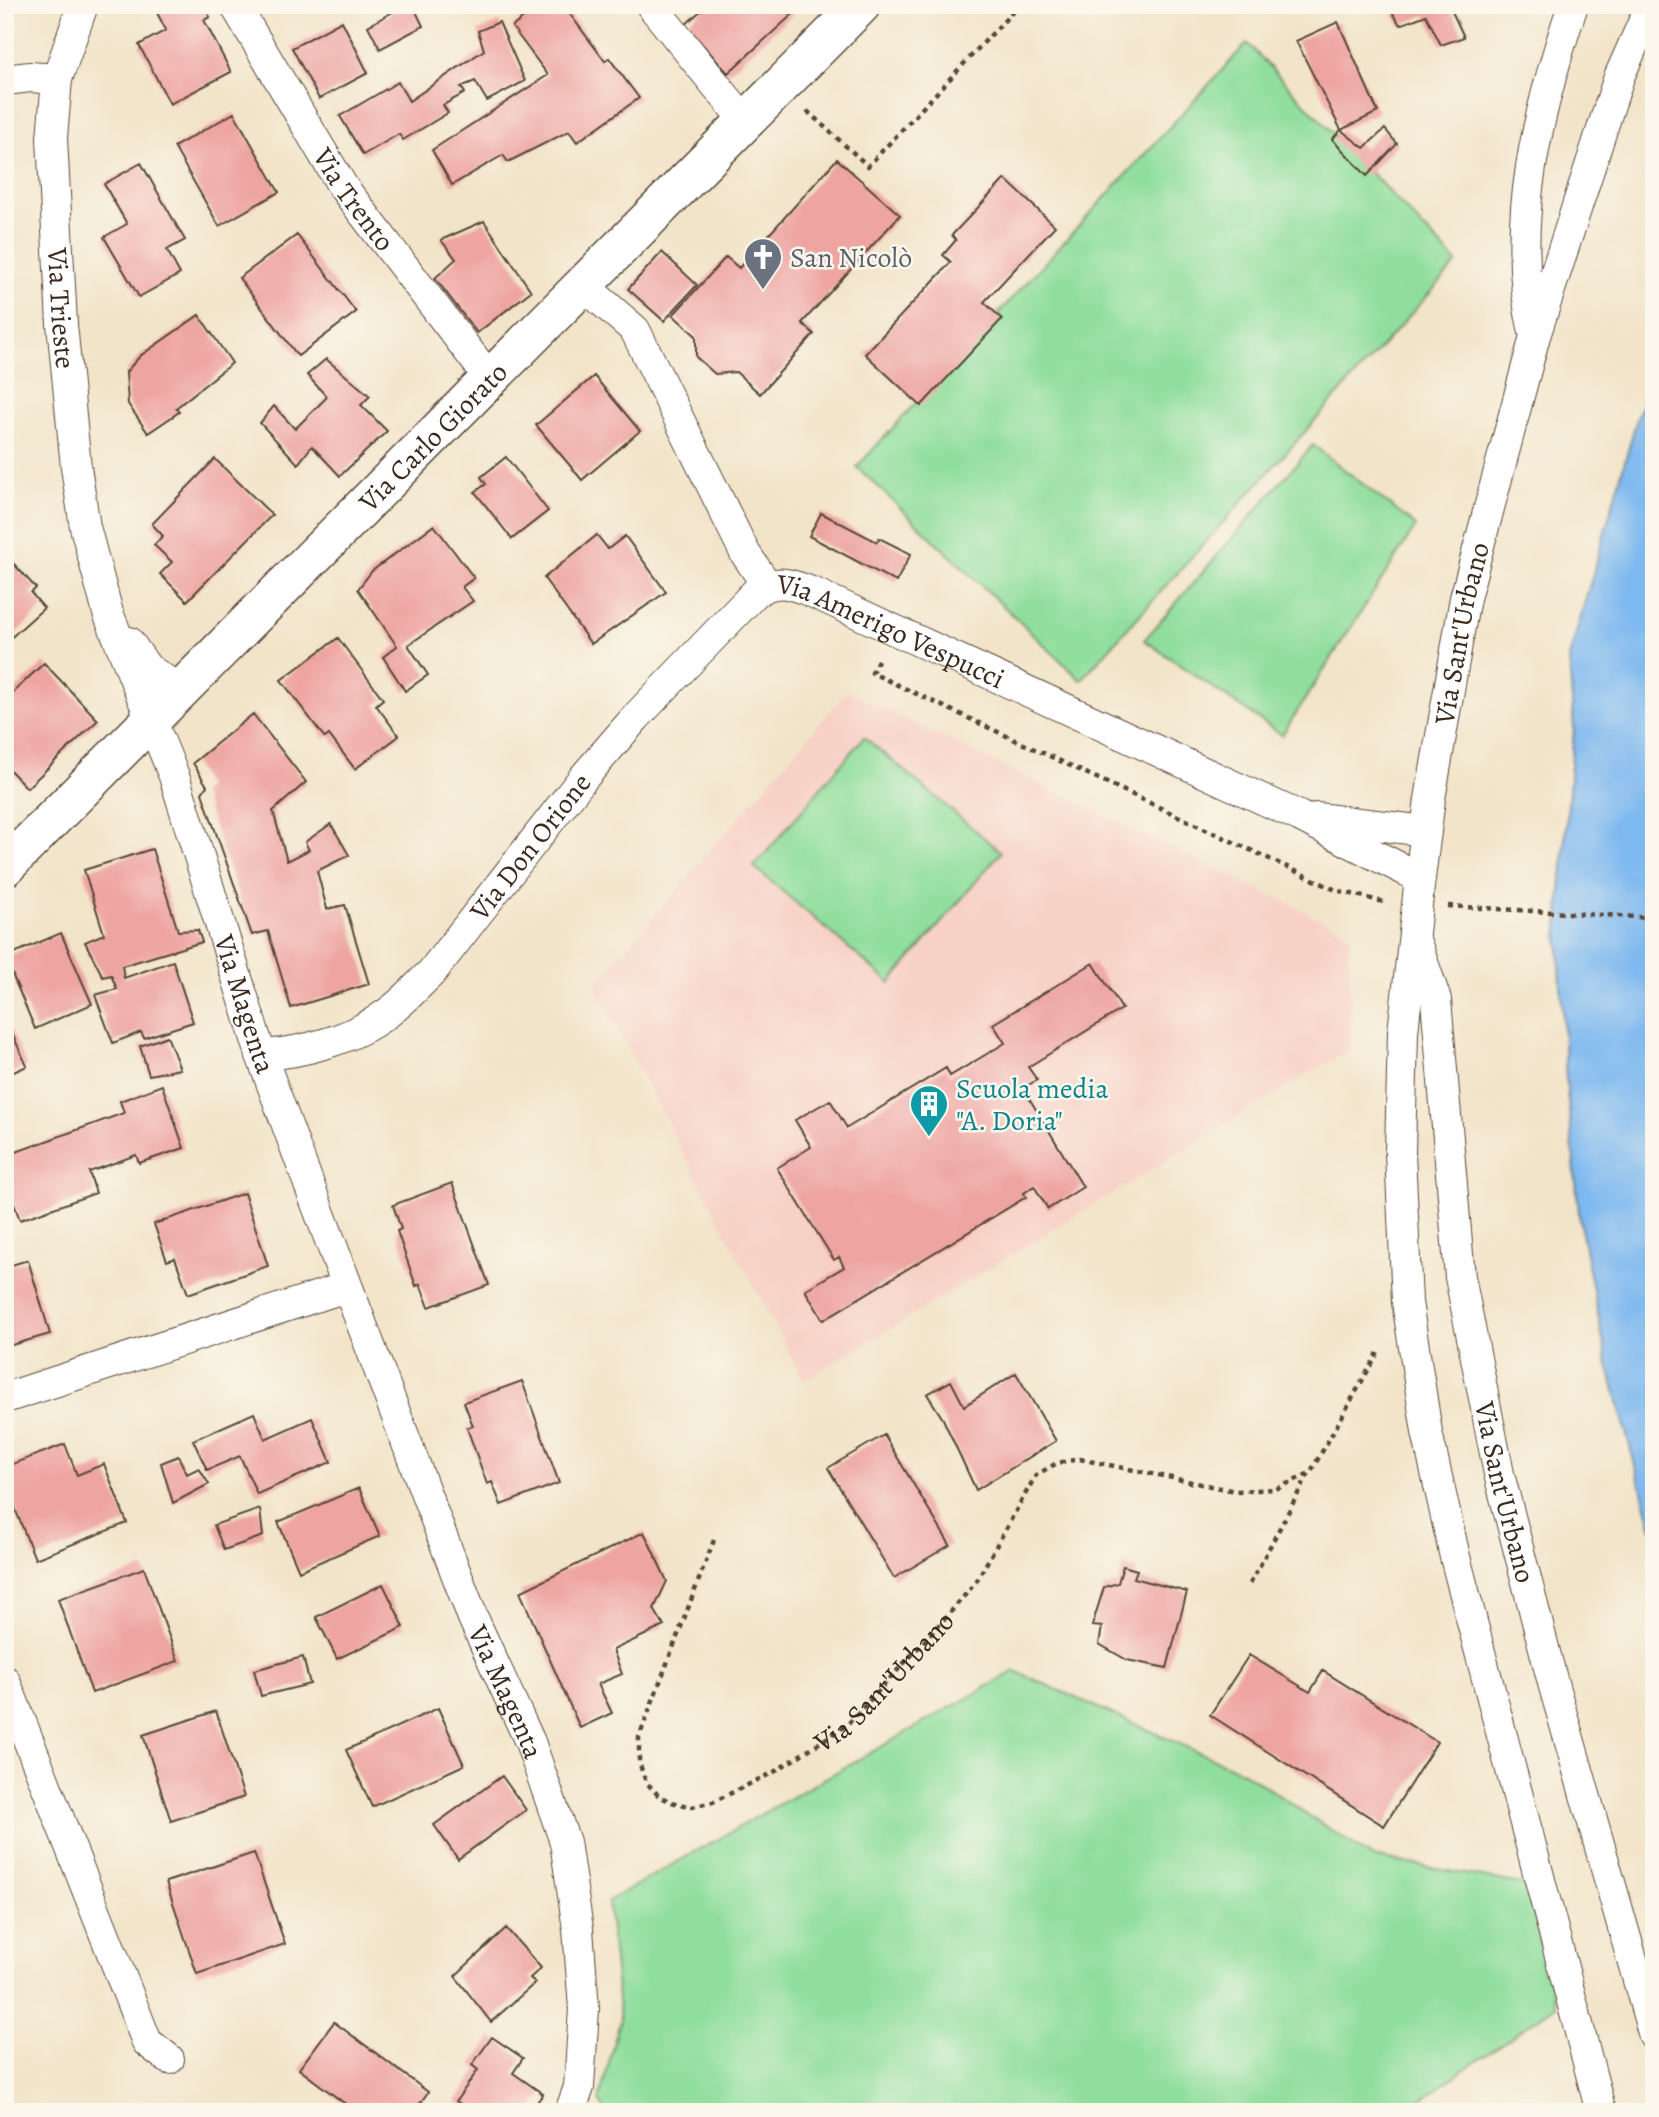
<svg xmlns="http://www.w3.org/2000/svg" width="1659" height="2117" font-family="Alegreya,serif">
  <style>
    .built { fill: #f7d1c6 }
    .green { fill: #90de9d; stroke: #66845e; stroke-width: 2 }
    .water { fill: #7db8ef; stroke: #5c7186; stroke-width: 2 }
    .building { fill: #eea4a1 }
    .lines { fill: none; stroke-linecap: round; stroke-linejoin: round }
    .minor-casing { stroke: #564638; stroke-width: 32 }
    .tertiary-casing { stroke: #564638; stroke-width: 41 }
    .path { stroke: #564638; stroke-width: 4.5; stroke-dasharray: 5 5; stroke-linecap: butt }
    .minor { stroke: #fff; stroke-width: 30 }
    .tertiary { stroke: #fff; stroke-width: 38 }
    .labels { text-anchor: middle; stroke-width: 5; stroke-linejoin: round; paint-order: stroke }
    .street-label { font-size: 28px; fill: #3b2a1e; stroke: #fbf7ec }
    .worship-label { font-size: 28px; fill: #5b616d; stroke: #fbf7ec; text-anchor: start }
    .culture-label { font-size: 28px; fill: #0d838f; stroke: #fbf7ec; text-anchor: start }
  </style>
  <rect width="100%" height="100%" fill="#fbf7ec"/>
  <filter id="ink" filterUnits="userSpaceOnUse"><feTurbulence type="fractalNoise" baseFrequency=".0143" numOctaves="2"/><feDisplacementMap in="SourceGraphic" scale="14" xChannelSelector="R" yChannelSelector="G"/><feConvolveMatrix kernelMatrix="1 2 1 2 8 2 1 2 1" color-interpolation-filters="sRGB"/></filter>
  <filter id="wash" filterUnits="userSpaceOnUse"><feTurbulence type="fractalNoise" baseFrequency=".00686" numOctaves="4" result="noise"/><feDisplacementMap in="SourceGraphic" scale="28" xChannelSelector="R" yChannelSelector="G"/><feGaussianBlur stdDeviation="1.57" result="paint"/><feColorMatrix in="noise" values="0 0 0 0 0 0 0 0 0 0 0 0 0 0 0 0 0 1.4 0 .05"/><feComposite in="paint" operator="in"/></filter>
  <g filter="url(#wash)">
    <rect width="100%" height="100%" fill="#f2e4c9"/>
    <!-- built -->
    <path class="built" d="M 847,691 L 1349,933 L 1351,1048 L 804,1381 L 595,986 Z"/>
    <!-- green -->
    <path class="green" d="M 1247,43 L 1457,263 L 1081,680 L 857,467 Z
      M 1313,445 L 1416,526 L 1282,735 L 1144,640 Z
      M 864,737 L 1001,852 L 890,983 L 754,867 Z
      M 1015,1671 L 1243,1772 L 1372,1857 L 1527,1885 L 1556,2006 L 1403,2112 L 606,2112 L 599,2100 L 620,2020 L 608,1901 Z"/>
    <!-- water -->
    <path class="water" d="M 1654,378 L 1654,1536 L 1607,1361 L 1580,1223 L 1566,1081 L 1558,927 L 1574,729 L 1569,658 L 1638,415 Z"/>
    <g id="blocks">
      <!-- building -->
      <path class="building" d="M 5,5 L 15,5 L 14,15 L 5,13 Z
        M 153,5 L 204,5 L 210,17 L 204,20 L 231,72 L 170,104 L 139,45 L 166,30 Z
        M 405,5 L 413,5 L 423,26 L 380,49 L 368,26 Z
        M 540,5 L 563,5 L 605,61 L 609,58 L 639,98 L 577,142 L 569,131 L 508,162 L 503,155 L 452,185 L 432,150 L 548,75 L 512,27 Z
        M 707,5 L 786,5 L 793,14 L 728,73 L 685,25 Z
        M 1388,5 L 1449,5 L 1464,37 L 1441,45 L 1426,15 L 1400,25 Z
        M 342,21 L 368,73 L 319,99 L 292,48 Z
        M 499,22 L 525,81 L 487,101 L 475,81 L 461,87 L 465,93 L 443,105 L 448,113 L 403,140 L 399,134 L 363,155 L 340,116 L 398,82 L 409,101 L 484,50 L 478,31 Z
        M 1338,22 L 1378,112 L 1341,130 L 1296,41 Z
        M 234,113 L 279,192 L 219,226 L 174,147 Z
        M 1385,129 L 1397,144 L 1367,176 L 1332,139 L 1341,130 L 1364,148 Z
        M 837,159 L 900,215 L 802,323 L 814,334 L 760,394 L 736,372 L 715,374 L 696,357 L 696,336 L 673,315 L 726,257 L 739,268 Z
        M 141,163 L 185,240 L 167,250 L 180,274 L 139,297 L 104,237 L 127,224 L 104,184 Z
        M 1005,179 L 1055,226 L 984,302 L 1002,319 L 921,406 L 865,354 L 951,262 L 943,255 L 956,240 L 952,235 Z
        M 484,221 L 531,291 L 477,333 L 435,278 L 456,259 L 441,240 Z
        M 297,235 L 356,312 L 298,356 L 239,278 Z
        M 662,252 L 697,285 L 664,321 L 628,289 Z
        M 199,315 L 232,363 L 176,408 L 179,412 L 148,433 L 128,404 L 126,372 L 140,356 Z
        M 326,359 L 370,396 L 361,405 L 387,431 L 340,476 L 312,446 L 298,464 L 260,423 L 274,406 L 295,429 L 327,397 L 307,375 Z
        M 594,376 L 640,431 L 582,480 L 536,425 Z
        M 5,412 L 10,413 L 7,443 L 5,443 Z
        M 506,457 L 548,511 L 512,539 L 475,492 L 486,484 L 481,477 Z
        M 215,459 L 272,515 L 187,601 L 160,574 L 172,562 L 154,545 L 163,536 L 152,524 Z
        M 821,513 L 877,542 L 879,538 L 911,554 L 896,582 L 809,536 Z
        M 434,525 L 474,578 L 462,587 L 473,601 L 408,645 L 428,675 L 405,691 L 383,657 L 397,646 L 358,589 L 372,571 Z
        M 597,535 L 608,549 L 625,536 L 666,592 L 591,644 L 544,578 Z
        M 11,561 L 36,588 L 31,593 L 44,608 L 5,643 L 5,566 Z
        M 338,638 L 383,699 L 376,705 L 399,736 L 355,769 L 329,735 L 325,738 L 281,680 Z
        M 44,663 L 98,720 L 27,788 L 5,765 L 5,700 Z
        M 253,714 L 306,782 L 273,811 L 287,861 L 309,850 L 305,842 L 331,824 L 349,855 L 317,871 L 327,909 L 345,905 L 369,984 L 291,1008 L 268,931 L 252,935 L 202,793 L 207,786 L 193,763 Z
        M 152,849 L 178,931 L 198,930 L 202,942 L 122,966 L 124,978 L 173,961 L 193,1022 L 144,1038 L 141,1032 L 113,1043 L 95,995 L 117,989 L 111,975 L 103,977 L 85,942 L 104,934 L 84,870 Z
        M 61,933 L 92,1004 L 35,1029 L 5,957 Z
        M 1093,963 L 1122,1009 L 1028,1067 L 1037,1080 L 1023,1088 L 1083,1187 L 1048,1209 L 1034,1186 L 1024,1193 L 1026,1197 L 823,1320 L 805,1290 L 844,1267 L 839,1257 L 834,1260 L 777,1168 L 811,1147 L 795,1120 L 830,1100 L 847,1128 L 946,1068 L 950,1076 L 1005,1043 L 993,1024 Z
        M 5,1018 L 27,1066 L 5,1076 Z
        M 167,1036 L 180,1069 L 149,1075 L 140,1046 Z
        M 162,1085 L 184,1148 L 139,1163 L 136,1155 L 89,1172 L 96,1193 L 20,1220 L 5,1179 L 5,1156 L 124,1113 L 120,1101 Z
        M 452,1183 L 489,1285 L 429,1307 L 420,1284 L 416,1286 L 397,1231 L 401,1229 L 393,1205 Z
        M 244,1193 L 268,1266 L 188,1294 L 175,1258 L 167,1261 L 154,1224 Z
        M 28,1260 L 50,1334 L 5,1347 L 5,1267 Z
        M 1016,1373 L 1056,1441 L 976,1490 L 943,1419 L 927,1394 L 951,1381 L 964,1406 Z
        M 522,1381 L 559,1483 L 501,1505 L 492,1482 L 487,1484 L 467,1428 L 473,1426 L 464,1402 Z
        M 254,1413 L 265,1439 L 312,1418 L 331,1462 L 257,1494 L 240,1456 L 207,1470 L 193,1440 Z
        M 884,1435 L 950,1545 L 894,1578 L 828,1468 Z
        M 65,1444 L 77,1475 L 104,1464 L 127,1523 L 35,1559 L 5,1483 L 5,1467 Z
        M 178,1456 L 187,1474 L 199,1468 L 209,1484 L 173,1503 L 161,1463 Z
        M 359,1488 L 380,1536 L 299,1571 L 278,1522 Z
        M 260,1509 L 263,1536 L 224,1550 L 214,1525 Z
        M 644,1532 L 667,1581 L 654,1609 L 664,1626 L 613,1650 L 622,1674 L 598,1684 L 612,1713 L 580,1728 L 520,1592 Z
        M 1123,1566 L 1137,1570 L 1134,1578 L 1187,1592 L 1167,1668 L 1127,1660 L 1099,1644 L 1102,1627 L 1092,1626 L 1104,1587 L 1118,1583 Z
        M 144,1568 L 178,1661 L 92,1693 L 58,1599 Z
        M 383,1584 L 404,1627 L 337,1659 L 316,1617 Z
        M 1249,1655 L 1310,1692 L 1323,1671 L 1437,1742 L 1384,1826 L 1210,1715 Z
        M 303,1657 L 310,1684 L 261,1696 L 254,1670 Z
        M 438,1708 L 464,1765 L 372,1807 L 346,1750 Z
        M 216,1711 L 244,1797 L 171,1821 L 143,1735 Z
        M 502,1776 L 526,1810 L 458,1859 L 434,1825 Z
        M 254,1853 L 285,1944 L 197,1974 L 166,1882 Z
        M 506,1928 L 541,1968 L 530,1978 L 535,1983 L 491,2022 L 455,1976 Z
        M 334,2022 L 428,2092 L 414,2112 L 356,2112 L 299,2069 Z
        M 492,2037 L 523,2058 L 513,2073 L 543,2094 L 530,2112 L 472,2112 L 456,2101 L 478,2070 L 472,2065 Z"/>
    </g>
  </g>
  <g filter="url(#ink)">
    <use href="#blocks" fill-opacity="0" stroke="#564638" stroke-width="2"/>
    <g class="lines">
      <defs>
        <g id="minor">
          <path id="s2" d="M 83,5 L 57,79 L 52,138 L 62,324 L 76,467 L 85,527 L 108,613 L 174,776 L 261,1055 L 314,1198 L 473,1618 L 530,1742 L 565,1842 L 578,1929 L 584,2009 L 579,2087 L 570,2112"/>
          <path id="s3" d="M 235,5 L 343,187 L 490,379"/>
          <path d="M 651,5 L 745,121"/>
          <path d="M 5,80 L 30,77 L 57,79"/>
          <path d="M 583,285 L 635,330 L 745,553 L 766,584"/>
          <path d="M 1534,332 C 1508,226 1539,107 1573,5"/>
          <path d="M 129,642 L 147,668 L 180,690"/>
          <path d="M 1317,818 L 1426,831"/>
          <path id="s4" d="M 1417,945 L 1436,1000 L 1460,1277 L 1499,1474 L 1553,1683 L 1654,2036"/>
          <path id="s5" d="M 261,1055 C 302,1053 353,1039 386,1014 C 403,1003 416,987 431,973 L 584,777 L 636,717 L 755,593 C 776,577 792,584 814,593 L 1299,816 L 1420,878"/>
          <path d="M 5,1398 L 346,1287"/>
          <path d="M 5,1681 L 147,2042 L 169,2059"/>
          <path id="s6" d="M 1601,2112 L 1455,1557 L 1427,1432 L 1407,1302 L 1400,1153 L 1403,1032 L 1420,878 L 1430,799 L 1465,598 L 1535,336 L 1619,77 L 1651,5"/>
        </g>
        <g id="tertiary">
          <path id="s7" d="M 5,867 L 861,5"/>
        </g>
      </defs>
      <!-- minor casing -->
      <use href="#minor" class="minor-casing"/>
      <!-- tertiary casing -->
      <use href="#tertiary" class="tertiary-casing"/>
      <!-- path -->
      <g class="path">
        <path d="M 807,111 L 868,166 L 1019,5"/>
        <path d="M 878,660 L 872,673 L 1336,890 L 1384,902"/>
        <path d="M 1448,906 L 1654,918"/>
        <path id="s1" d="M 714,1540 L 639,1737 L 639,1762 L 646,1782 L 658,1795 L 671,1802 L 692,1807 L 713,1802 L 774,1772 L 847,1725 L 942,1622 L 976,1582 L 1036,1475 L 1057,1463 L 1080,1459 L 1235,1491 L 1276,1489 L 1310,1473 L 1379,1351"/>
        <path d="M 1250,1584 L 1309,1473"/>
      </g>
      <!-- minor -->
      <use href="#minor" class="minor"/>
      <!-- tertiary -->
      <use href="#tertiary" class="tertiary"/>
    </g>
  </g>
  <!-- icons -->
  <defs>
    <symbol id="church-pin" viewBox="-11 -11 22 30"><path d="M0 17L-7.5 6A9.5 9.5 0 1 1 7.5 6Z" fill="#6b7280" stroke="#fbf7ec"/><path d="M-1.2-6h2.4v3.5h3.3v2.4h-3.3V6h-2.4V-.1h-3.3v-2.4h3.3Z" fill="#fff"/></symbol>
    <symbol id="building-pin" viewBox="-11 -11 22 30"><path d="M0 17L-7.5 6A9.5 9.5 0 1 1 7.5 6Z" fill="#0f9aa8" stroke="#fbf7ec"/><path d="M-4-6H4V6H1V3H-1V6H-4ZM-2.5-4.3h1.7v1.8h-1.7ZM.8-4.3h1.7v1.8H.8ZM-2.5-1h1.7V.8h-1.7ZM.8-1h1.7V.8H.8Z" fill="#fff"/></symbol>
  </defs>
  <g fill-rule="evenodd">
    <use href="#church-pin" x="741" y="235" width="44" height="60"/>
    <use href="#building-pin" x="907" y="1082" width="44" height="60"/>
  </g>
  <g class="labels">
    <!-- street labels -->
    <g class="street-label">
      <text dy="10" stroke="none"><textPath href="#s3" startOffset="228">Via Trento</textPath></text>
      <text dy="10" stroke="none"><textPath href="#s2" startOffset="308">Via Trieste</textPath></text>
      <text dy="10" stroke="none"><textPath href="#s7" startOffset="607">Via Carlo Giorato</textPath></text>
      <text dy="10" stroke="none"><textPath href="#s5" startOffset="842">Via Amerigo Vespucci</textPath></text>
      <text dy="10" stroke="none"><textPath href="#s6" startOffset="1507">Via Sant'Urbano</textPath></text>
      <text dy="10" stroke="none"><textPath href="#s5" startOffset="355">Via Don Orione</textPath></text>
      <text dy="10" stroke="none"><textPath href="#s2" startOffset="1032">Via Magenta</textPath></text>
      <text dy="10" stroke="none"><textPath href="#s4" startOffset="556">Via Sant'Urbano</textPath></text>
      <text dy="10" stroke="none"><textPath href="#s1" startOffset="544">Via Sant'Urbano</textPath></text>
      <text dy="10" stroke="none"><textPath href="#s2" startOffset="1768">Via Magenta</textPath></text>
    </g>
    <!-- worship labels -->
    <g class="worship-label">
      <text x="790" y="267">San Nicolò</text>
    </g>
    <!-- culture labels -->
    <g class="culture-label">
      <text x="956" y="1098">Scuola media<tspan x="956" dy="32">"A. Doria"</tspan></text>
    </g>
  </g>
  <!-- margin -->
  <rect width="1659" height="2117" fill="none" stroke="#fbf7ec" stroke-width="28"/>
</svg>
